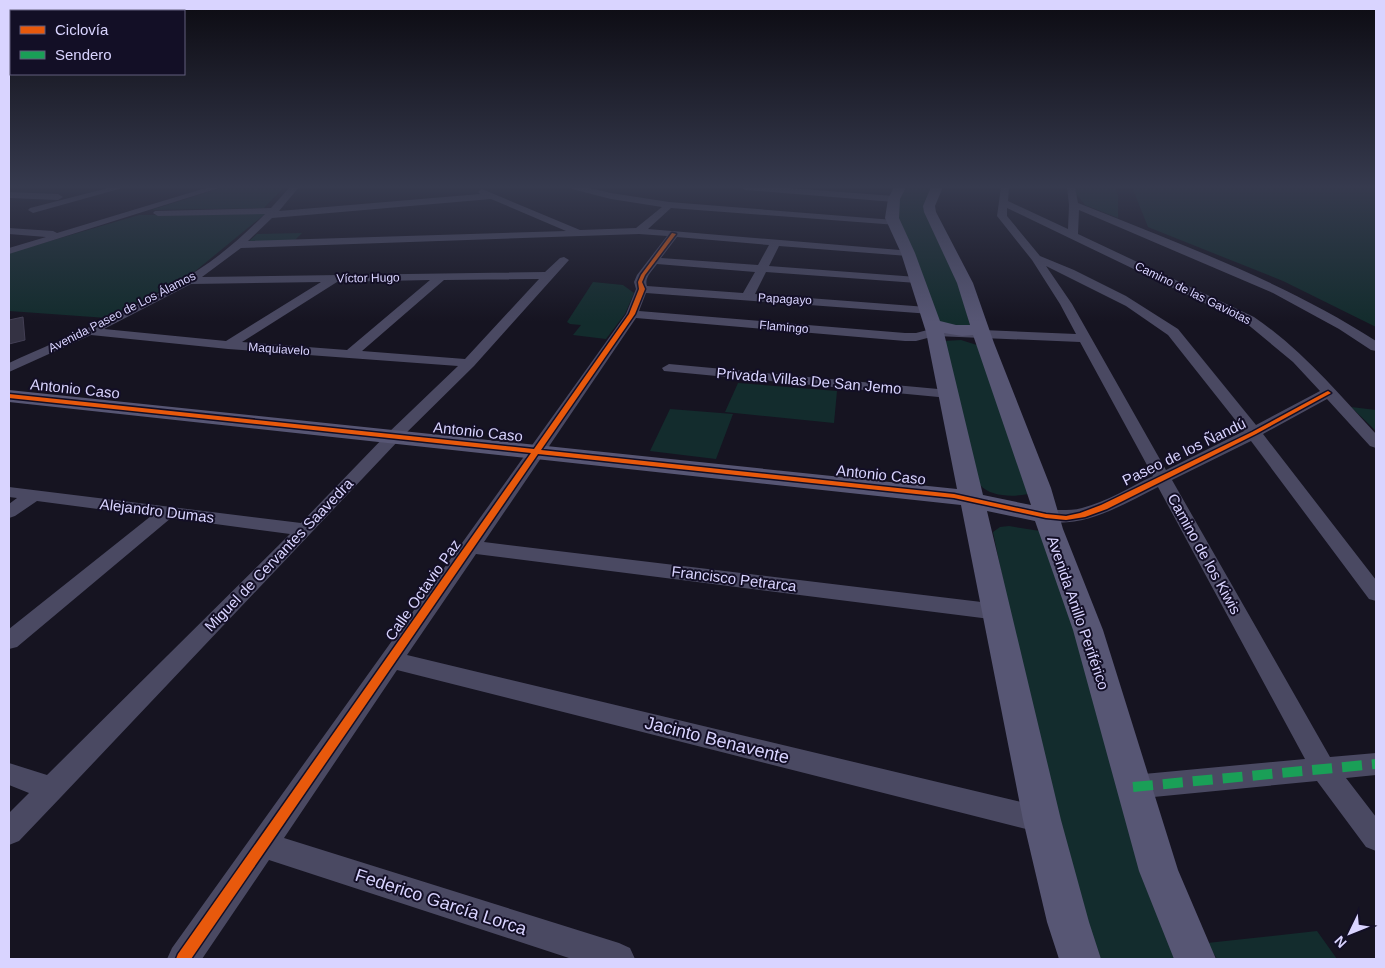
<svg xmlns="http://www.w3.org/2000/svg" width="1385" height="968" font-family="Helvetica,sans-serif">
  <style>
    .green { fill: #132c2d }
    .building { fill: #343243; stroke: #433f54 }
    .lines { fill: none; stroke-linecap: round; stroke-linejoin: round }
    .street { fill: #4a4962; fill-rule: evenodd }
    .secondary { fill: #575674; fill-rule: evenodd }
    .quiet { stroke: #1a9f57; stroke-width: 10; stroke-dasharray: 20 10; stroke-linecap: butt }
    .cycleway-casing { stroke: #130f26; stroke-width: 3 }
    .cycleway { fill: #e8590c; fill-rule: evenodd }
    .labels { text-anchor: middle; stroke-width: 4; stroke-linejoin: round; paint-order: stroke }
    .far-street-label { font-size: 12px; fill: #d9d4ff; stroke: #130f26 }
    .street-label { font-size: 15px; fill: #d9d4ff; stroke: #130f26 }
    .near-street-label { font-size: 18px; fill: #d9d4ff; stroke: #130f26 }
  </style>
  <rect width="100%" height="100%" fill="#161421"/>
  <!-- green -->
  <path class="green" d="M 224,187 L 284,187 L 264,208 L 151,210 Z
    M 904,187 L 934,187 L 924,209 L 928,220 L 954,267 L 970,325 L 955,327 L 938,321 L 895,213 Z
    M 1074,187 L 1115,187 L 1118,195 L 1118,218 L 1085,205 L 1074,191 Z
    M 1132,187 L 1376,187 L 1376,327 L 1283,281 L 1148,227 Z
    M 265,214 L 188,277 L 107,318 L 9,311 L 9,253 L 139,215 Z
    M 302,233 L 294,241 L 248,242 L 257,234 Z
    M 593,282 L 623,285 L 634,293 L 625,314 L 606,339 L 573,335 L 581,325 L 570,324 L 567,322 Z
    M 961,340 L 980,346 L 1028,494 C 1013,497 991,497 980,485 L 944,341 Z
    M 738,383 L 837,391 L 834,423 L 725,412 Z
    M 1351,407 L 1376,410 L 1376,431 Z
    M 670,409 L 733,414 L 716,459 L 650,451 Z
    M 1009,526 L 1040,531 L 1187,959 L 1097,959 L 1081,922 L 1047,794 L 993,532 L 1000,527 Z
    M 1317,931 L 1337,959 L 1217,959 L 1207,943 Z"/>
  <!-- building -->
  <path class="building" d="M 23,317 L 25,340 L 9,344 L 9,320 Z"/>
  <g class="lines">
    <!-- street -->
    <path class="street" d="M 112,187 L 126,187 L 33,213 L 28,210 L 30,208 Z
      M 209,187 L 222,187 L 9,254 L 9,248 L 46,237 L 9,234 L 9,228 L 53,231 L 57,233 Z
      M 290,187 L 299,187 L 279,211 L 480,194 L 478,192 L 482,189 L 580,230 L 636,228 L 662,207 L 611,199 L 572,189 L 571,187 L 585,187 L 611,193 L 669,202 L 894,220 L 897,221 L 897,225 L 671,208 L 648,229 L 912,251 L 913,253 L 912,255 L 908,256 L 779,246 L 769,266 L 917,277 L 923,280 L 917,283 L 766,272 L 755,294 L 927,307 L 931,308 L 933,311 L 931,314 L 646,293 L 639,311 L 905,333 L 916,333 L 935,328 L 1076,334 L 1060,304 L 1032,260 L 997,216 L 1001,187 L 1009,187 L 1008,201 L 1068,229 L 1069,205 L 1067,187 L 1075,187 L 1078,203 C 1112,216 1145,230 1178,243 C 1247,271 1314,301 1376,341 L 1376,351 L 1371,350 L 1339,329 L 1273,293 L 1079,210 L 1078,234 L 1254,317 C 1301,349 1338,393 1376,434 L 1376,448 L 1370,446 L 1327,399 L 1263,434 L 1376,580 L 1376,601 L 1369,599 L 1251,441 L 1172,480 L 1330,757 L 1376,753 L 1376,775 L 1346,778 L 1376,817 L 1376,851 L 1366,847 L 1317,781 L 1133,799 L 1124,795 L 1120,787 L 1124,779 L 1133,775 L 1305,759 L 1158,487 C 1122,505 1081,531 1039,520 L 1037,516 L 1039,512 C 1053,508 1068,512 1082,508 C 1106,502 1130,487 1153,476 L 1080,342 L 935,336 L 916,341 L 905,341 L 636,318 L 484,542 L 998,604 L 1006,607 L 1009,612 L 1006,617 L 998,620 L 476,554 L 407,655 L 1042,807 L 1052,811 L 1056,820 L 1052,829 L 1042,833 L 397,670 L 284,838 L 619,943 L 630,948 L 635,959 L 572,959 L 269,860 L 202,959 L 167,959 L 172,948 L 626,314 L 636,289 L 634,282 L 637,275 L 667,236 L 639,234 L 241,248 L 202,277 L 545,272 L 560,258 L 564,257 L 569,260 L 474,366 L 399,440 L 61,797 L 19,841 L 9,845 L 9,813 L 29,793 L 9,785 L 9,763 L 47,775 L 290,534 L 171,518 L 17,647 L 9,649 L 9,629 L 151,516 L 37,501 L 15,516 L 9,518 L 9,504 L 17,498 L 9,497 L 9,487 L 301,523 L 387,434 L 458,366 L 228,349 L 91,335 L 9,372 L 9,363 C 72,334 140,308 198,270 C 223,254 244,235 265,214 L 158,216 L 153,213 L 155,211 L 271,208 ZM 491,199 L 566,231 L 248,241 L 272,218 ZM 1007,208 L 1246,323 L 1293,362 L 1320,391 L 1256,425 L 1178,329 L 1126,296 L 1074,270 L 1040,256 L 1007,216 ZM 677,237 L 769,245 L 758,265 L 661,258 ZM 657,264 L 755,272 L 743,293 L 647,286 C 644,278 652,271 657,264 ZM 1046,266 L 1126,306 L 1168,335 L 1244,431 L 1166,470 L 1072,304 ZM 539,279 L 465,359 L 362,351 L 444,280 ZM 430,280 L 347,350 L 242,342 L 337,282 ZM 321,282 L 226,341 L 104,329 L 191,284 Z
      M 741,187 L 776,187 L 894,196 L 899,199 L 894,202 L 745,190 Z
      M 9,192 L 58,194 L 63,197 L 58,200 L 9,198 Z
      M 669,364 L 949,390 L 954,391 L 956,394 L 954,397 L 949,398 L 664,371 L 662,368 Z"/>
    <!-- secondary -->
    <path class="secondary" d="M 894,187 L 906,187 L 900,199 L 899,218 L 915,253 L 940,321 L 956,325 L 970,325 L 957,283 L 924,212 L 923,206 L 931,187 L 943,187 L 935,206 L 936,212 L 973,283 L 994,343 L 1051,488 L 1063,529 L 1103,630 L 1178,870 L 1216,959 L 1174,959 L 1139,871 L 1073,630 L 1035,521 L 987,511 L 1061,820 L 1089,922 L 1101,959 L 1059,959 L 1047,922 L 1023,820 L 961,505 L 9,402 L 9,390 L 957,489 L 926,332 L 901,253 L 885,218 L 888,199 ZM 944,333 L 962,336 L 973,335 L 1031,505 L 983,495 Z"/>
    <!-- quiet -->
    <path class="quiet" d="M 1133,787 L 1376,764"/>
    <defs>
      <path id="cycleway" d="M 672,233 L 676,234 L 645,275 L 642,282 L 645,289 L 635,314 L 541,450 L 954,494 L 1046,514 L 1066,516 L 1080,513 L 1101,505 L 1252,432 L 1326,392 L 1328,391 L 1331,393 L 1256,434 L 1107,509 L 1085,517 L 1066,520 L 1046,518 L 954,498 L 538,454 L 191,959 L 176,959 L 178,954 L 531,453 L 9,398 L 9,394 L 534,449 L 629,314 L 639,289 L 638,282 L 641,275 Z"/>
    </defs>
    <!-- cycleway casing -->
    <use href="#cycleway" class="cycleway-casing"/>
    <!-- cycleway -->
    <use href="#cycleway" class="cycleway"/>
  </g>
  <!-- sky -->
  <linearGradient id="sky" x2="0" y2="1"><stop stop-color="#0c0b12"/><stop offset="0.58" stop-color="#363a4e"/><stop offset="1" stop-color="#363a4e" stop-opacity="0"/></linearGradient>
  <rect width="1385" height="322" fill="url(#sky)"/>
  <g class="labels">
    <!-- far-street labels -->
    <g class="far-street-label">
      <text transform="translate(368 278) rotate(-1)" y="4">Víctor Hugo</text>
      <text transform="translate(1193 293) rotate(26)" y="4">Camino de las Gaviotas</text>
      <text transform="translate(785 299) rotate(3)" y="4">Papagayo</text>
      <text transform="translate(122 312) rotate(-27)" y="4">Avenida Paseo de Los Álamos</text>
      <text transform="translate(784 327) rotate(5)" y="4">Flamingo</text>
      <text transform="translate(279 349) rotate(4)" y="4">Maquiavelo</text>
    </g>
    <!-- street labels -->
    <g class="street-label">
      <text transform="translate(809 381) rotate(5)" y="5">Privada Villas De San Jemo</text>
      <text transform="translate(75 389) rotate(6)" y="5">Antonio Caso</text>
      <text transform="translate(478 432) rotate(6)" y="5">Antonio Caso</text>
      <text transform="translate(1184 452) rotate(-26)" y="5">Paseo de los Ñandú</text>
      <text transform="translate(881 475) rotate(6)" y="5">Antonio Caso</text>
      <text transform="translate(157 511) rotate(7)" y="5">Alejandro Dumas</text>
      <text transform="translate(1204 554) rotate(61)" y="5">Camino de los Kiwis</text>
      <text transform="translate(279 555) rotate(-46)" y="5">Miguel de Cervantes Saavedra</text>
      <text transform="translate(734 579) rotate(7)" y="5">Francisco Petrarca</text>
      <text transform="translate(423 590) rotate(-55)" y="5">Calle Octavio Paz</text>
      <text transform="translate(1078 613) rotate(71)" y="5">Avenida Anillo Periférico</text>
    </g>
    <!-- near-street labels -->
    <g class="near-street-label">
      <text transform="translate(717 740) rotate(14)" y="6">Jacinto Benavente</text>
      <text transform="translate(441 902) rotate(18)" y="6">Federico García Lorca</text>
    </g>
  </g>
  <!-- border -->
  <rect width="1385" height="968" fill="none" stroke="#d9d4ff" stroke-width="20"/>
  <!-- legend -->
  <rect x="10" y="10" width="175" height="65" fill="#130f26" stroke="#625e7d"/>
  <rect x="20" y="26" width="25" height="8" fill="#e8590c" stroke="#625e7d"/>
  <text x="55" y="35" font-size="15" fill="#d9d4ff">Ciclovía</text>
  <rect x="20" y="51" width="25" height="8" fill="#1a9f57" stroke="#625e7d"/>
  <text x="55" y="60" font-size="15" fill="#d9d4ff">Sendero</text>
  <!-- north arrow -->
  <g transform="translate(1350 933) rotate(227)" stroke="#130f26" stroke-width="4" paint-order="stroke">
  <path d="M0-4L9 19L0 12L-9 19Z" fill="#d9d4ff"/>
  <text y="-8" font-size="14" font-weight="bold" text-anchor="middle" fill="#d9d4ff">N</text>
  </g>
</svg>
